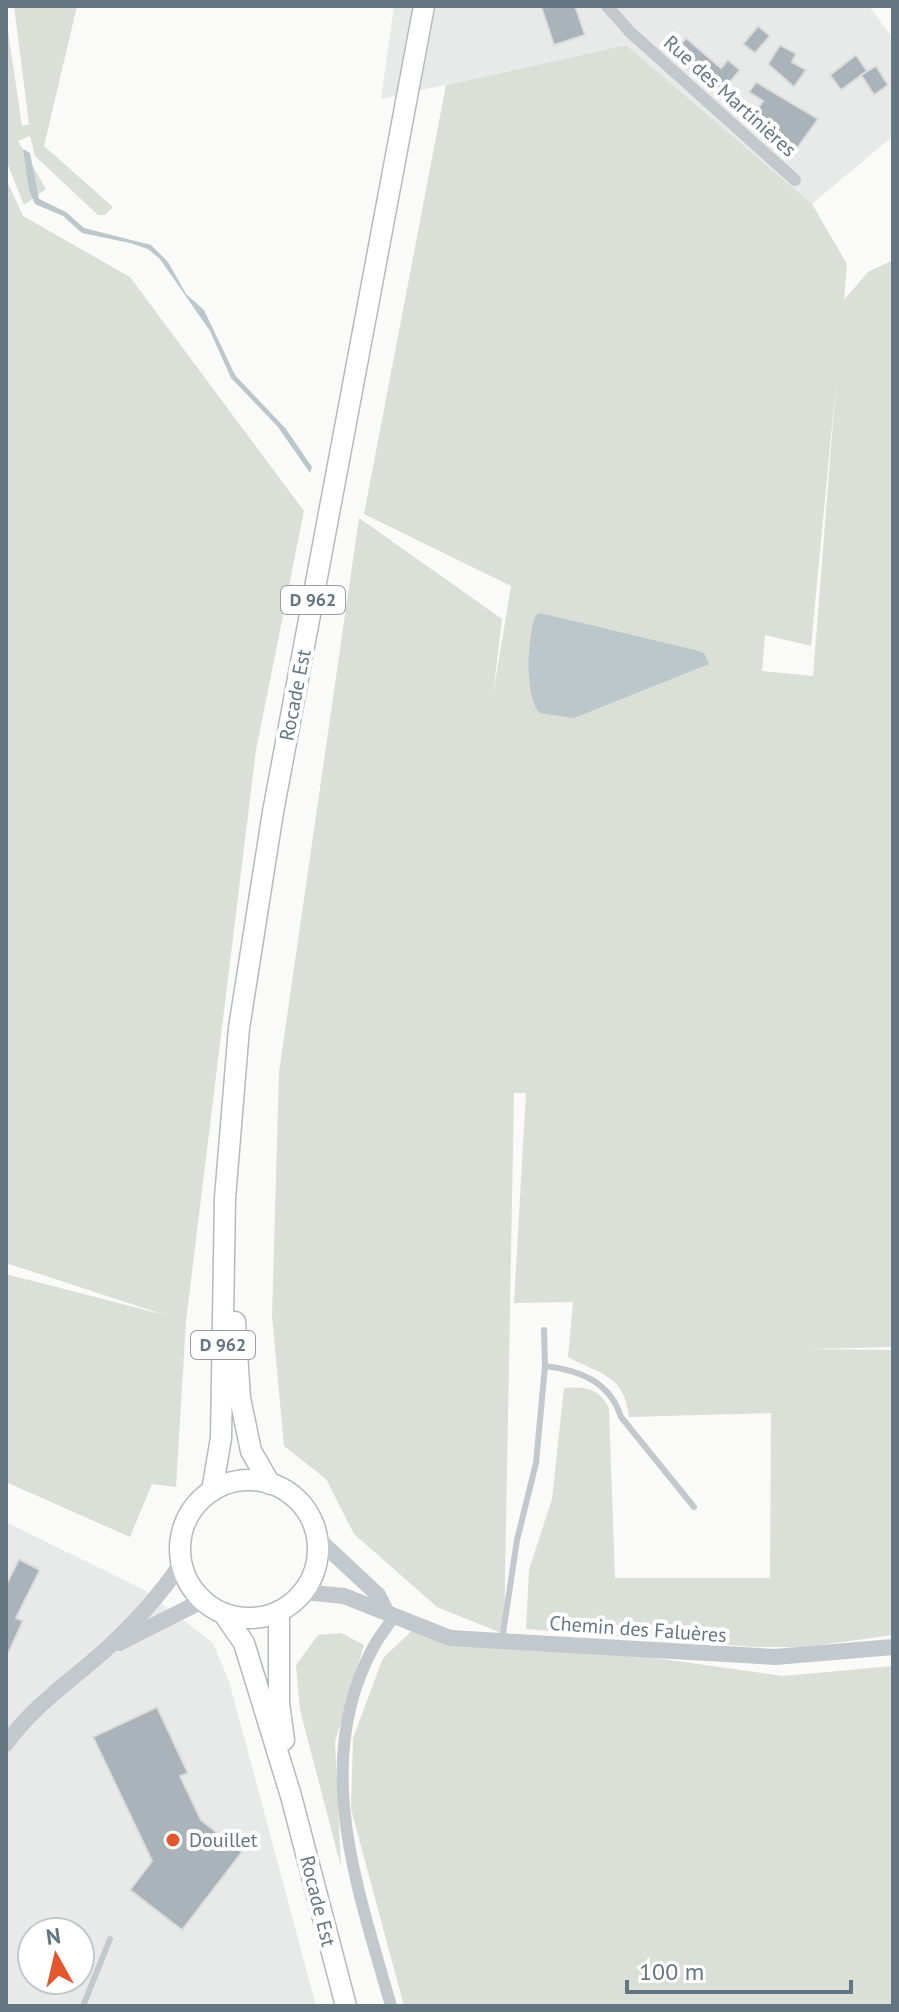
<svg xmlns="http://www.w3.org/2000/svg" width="899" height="2012" font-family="'PT Sans',sans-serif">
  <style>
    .built { fill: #e8e9e9; fill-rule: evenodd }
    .green { fill: #dadfd7; fill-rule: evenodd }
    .water { fill: #bbc7cb }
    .building { fill: #aab3b9; stroke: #dcdcda; stroke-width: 2 }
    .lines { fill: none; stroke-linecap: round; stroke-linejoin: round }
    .primary-casing { stroke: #b5babe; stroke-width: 23 }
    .service { stroke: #c3c8cc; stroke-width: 6 }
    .minor { stroke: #c3c8cc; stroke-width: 12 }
    .tertiary { stroke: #c3c8cc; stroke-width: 16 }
    .primary { stroke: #fff; stroke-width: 20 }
    .poi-dot { fill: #e4572e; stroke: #fff; stroke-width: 3 }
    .labels { text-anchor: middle; stroke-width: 8; stroke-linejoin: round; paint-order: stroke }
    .shield { fill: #fff; stroke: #939fa8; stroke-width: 2 }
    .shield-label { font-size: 18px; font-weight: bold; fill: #657683 }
    .street-label { font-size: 20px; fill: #657683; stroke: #fff }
    .poi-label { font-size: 20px; fill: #657683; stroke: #fff; text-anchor: start }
  </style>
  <rect width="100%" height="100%" fill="#fafaf8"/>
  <!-- built -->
  <path class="built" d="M 394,6 L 869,6 L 893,39 L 893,136 L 812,204 L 626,45 L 381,99 Z
    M 6,1522 L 144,1590 L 213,1643 L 229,1681 L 316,2006 L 6,2006 ZM 32,1932 L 80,1932 L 80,1980 L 32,1980 Z"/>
  <!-- green -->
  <path class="green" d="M 14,6 L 77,6 L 44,146 L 113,207 L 105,215 L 98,215 L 35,156 L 30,136 L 18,141 L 46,189 L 24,205 L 6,160 L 6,17 L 22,126 L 29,124 Z
    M 626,45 L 812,204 L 847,264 L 844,300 L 868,272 L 893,260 L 893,1347 L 809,1349 L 893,1350 L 893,1635 L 806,1647 L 756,1647 L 526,1629 L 529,1570 L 552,1499 L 564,1388 C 585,1386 599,1388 609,1408 L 615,1578 L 770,1578 L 771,1413 L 629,1417 C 624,1374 601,1375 568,1357 L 573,1302 L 514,1303 L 526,1093 L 514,1093 L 504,1634 L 437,1607 L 354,1534 L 326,1479 L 284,1446 L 272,1316 L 279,1072 L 359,518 L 502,619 L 493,695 L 511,586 L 364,514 L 446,85 ZM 836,384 L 813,676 L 762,671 L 765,635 L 811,646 Z
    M 6,179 L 23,216 L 130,277 L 304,511 L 256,750 L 186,1321 L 176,1487 L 152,1484 L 130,1537 L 6,1482 L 6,1274 L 165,1315 L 6,1263 Z
    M 418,1625 L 783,1676 L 893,1666 L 893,2006 L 404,2006 L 351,1809 L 353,1738 L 383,1658 Z
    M 341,1633 L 364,1645 L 335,1742 L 341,1867 L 300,1710 L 296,1665 L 318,1635 Z"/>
  <!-- water -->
  <path class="water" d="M 23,149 L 30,153 L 39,199 L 66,212 L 84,228 L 151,245 L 168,262 L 186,294 L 204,310 L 235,375 L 286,429 L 312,467 L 310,473 L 278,427 L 231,378 L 210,331 L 160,259 L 148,249 L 130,243 L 82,233 L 63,216 L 35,204 L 29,190 Z
    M 540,613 L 695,650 L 704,653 L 709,664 L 574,718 L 540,713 C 524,697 527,636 536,615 Z"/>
  <!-- building -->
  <path class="building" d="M 541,6 L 575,6 L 585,35 L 554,45 Z
    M 758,26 L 770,36 L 755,53 L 743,44 Z
    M 686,38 L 721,68 L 728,60 L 740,70 L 719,95 L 671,56 Z
    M 780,45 L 796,54 L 792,62 L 806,70 L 794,87 L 768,64 Z
    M 856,55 L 867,71 L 841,90 L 830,75 Z
    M 876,66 L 888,85 L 874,95 L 861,75 Z
    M 756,82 L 818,119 L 790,158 L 785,154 L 783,157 L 765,141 L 778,127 L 756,112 L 763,101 L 749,92 Z
    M 19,1559 L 40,1570 L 16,1618 L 23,1621 L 6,1658 L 6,1585 Z
    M 157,1707 L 188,1773 L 180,1776 L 201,1820 L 242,1852 L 182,1930 L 130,1890 L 152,1861 L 93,1737 Z"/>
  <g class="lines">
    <defs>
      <path id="primary" d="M 235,1322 L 240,1398 L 251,1451 L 270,1484
        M180 1549a69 69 0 1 1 138 0a69 69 0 1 1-138 0Z
        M 212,1491 L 221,1438 L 225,1198 L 239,1028 L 273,812 L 424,6
        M 279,1611 L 279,1703 L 284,1740
        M 223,1613 L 244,1643 L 291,1796 L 346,2006"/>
    </defs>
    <!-- primary casing -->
    <use href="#primary" class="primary-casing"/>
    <!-- service -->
    <path class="service" d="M 545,1366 C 580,1370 610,1382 621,1417 L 694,1507
      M 502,1640 L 517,1540 L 536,1463 L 545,1366 L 544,1330
      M 83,2006 L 110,1939"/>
    <!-- minor -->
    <path class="minor" d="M 607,6 L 630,32 L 795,180
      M 391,2006 C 358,1889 310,1762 374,1646 C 380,1635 388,1626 394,1616"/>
    <!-- tertiary -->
    <path class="tertiary" d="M 317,1538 L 378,1595 L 386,1611
      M 303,1592 L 344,1596 L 450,1638 L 775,1657 L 893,1647
      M 119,1643 L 202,1601
      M 6,1744 C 32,1707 69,1682 102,1653 C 131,1627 159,1596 181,1564"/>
    <!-- primary -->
    <use href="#primary" class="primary"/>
  </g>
  <!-- markers -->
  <circle class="poi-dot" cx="173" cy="1840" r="8"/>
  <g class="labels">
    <!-- shield labels -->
    <g class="shield">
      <rect x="281" y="586" width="64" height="28" rx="6"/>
      <rect x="191" y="1331" width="64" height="28" rx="6"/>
    </g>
    <g class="shield-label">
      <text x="313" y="606">D 962</text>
      <text x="223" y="1351">D 962</text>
    </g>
    <!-- street labels -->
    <g class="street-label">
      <text transform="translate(730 96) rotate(42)" y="7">Rue des Martinières</text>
      <text transform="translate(295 695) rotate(-79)" y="7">Rocade Est</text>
      <text transform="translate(638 1629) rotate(4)" y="7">Chemin des Faluères</text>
      <text transform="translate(318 1901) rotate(76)" y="7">Rocade Est</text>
    </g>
    <!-- poi labels -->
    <g class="poi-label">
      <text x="189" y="1847">Douillet</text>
    </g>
  </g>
  <!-- border -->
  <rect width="899" height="2012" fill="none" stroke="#657683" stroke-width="16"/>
  <!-- north arrow -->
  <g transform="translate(56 1956) rotate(352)"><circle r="38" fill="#ffffff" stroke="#c1c8cd" stroke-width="2"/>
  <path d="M0-6L14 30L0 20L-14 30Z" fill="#e4572e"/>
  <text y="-12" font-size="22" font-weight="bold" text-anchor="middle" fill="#657683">N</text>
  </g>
  <!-- scale -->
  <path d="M627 1980v12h224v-12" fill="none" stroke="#657683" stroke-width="4"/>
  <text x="639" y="1980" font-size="24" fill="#657683" stroke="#ffffff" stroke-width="6" paint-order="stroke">100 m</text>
</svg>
